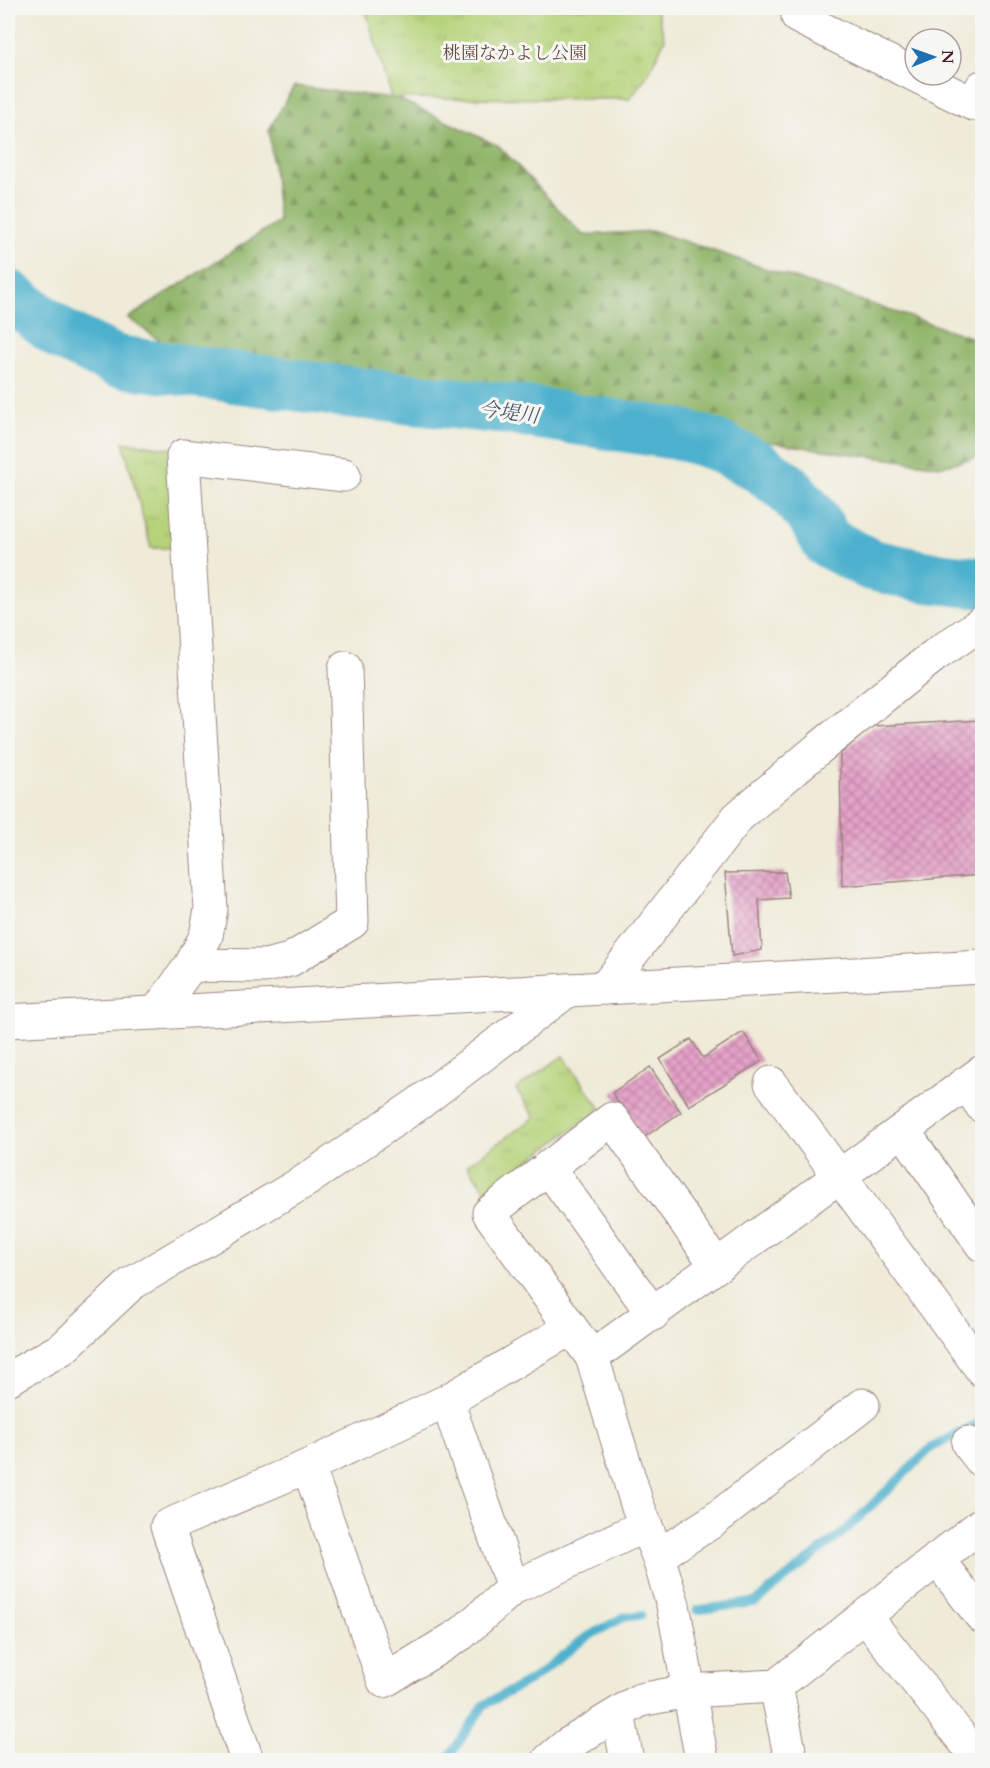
<svg xmlns="http://www.w3.org/2000/svg" width="990" height="1768" font-family="Cardo,'Noto Serif JP',serif">
  <style>
    .forest { fill: url(#forest-firs); stroke: #6d6a4a; stroke-width: 1.5 }
    .park { fill: url(#park-tufts); stroke: #807952; stroke-width: 1.5 }
    .lines { fill: none; stroke-linecap: round; stroke-linejoin: round }
    .stream { stroke: #4eb1cd; stroke-width: 9 }
    .river { stroke: #4eb1cd; stroke-width: 52 }
    .building { fill: url(#building-cross-hatch) }
    .minor-casing { stroke: #9c8582; stroke-width: 35 }
    .tertiary-casing { stroke: #9c8582; stroke-width: 35 }
    .minor { stroke: #fff; stroke-width: 33 }
    .tertiary { stroke: #fff; stroke-width: 33 }
    .labels { text-anchor: middle; stroke-width: 6; stroke-linejoin: round; paint-order: stroke }
    .park-label { font-size: 18px; fill: #654c3e; stroke: #f6f6f2 }
    .water-label { font-size: 20px; font-style: italic; fill: #4c596c; stroke: #f6f6f2 }
  </style>
  <defs>
    <pattern id="forest-firs" width="22" height="20" patternUnits="userSpaceOnUse" patternTransform="scale(1.5)"><rect width="22" height="20" fill="#90b569"/><path d="M5 1l3.5 6h-7zM16 11l3.5 6h-7z" fill="#789357"/></pattern>
    <pattern id="park-tufts" width="24" height="20" patternUnits="userSpaceOnUse" patternTransform="scale(1.5)"><rect width="24" height="20" fill="#b5d379"/><path d="M3 7l-1-3M5 7V3M7 7l1-3M15 17l-1-3M17 17v-4M19 17l1-3" fill="none" stroke="#9db569"/></pattern>
    <pattern id="building-cross-hatch" width="8" height="8" patternUnits="userSpaceOnUse" patternTransform="scale(1.5)"><rect width="8" height="8" fill="#e4a3c8"/><path d="M0 0l8 8M0 8l8-8" fill="none" stroke="#bb84a3"/></pattern>
  </defs>
  <rect width="100%" height="100%" fill="#f6f6f2"/>
  <filter id="ink" filterUnits="userSpaceOnUse"><feTurbulence type="fractalNoise" baseFrequency=".0167" numOctaves="2"/><feDisplacementMap in="SourceGraphic" scale="12" xChannelSelector="R" yChannelSelector="G"/><feConvolveMatrix kernelMatrix="1 2 1 2 8 2 1 2 1" color-interpolation-filters="sRGB"/></filter>
  <filter id="wash" filterUnits="userSpaceOnUse"><feTurbulence type="fractalNoise" baseFrequency=".008" numOctaves="4" result="noise"/><feDisplacementMap in="SourceGraphic" scale="24" xChannelSelector="R" yChannelSelector="G"/><feGaussianBlur stdDeviation="1.35" result="paint"/><feColorMatrix in="noise" values="0 0 0 0 0 0 0 0 0 0 0 0 0 0 0 0 0 1.4 0 .05"/><feComposite in="paint" operator="in"/></filter>
  <g filter="url(#wash)">
    <rect width="100%" height="100%" fill="#efebd8"/>
    <!-- forest -->
    <path class="forest" d="M 294,86 L 399,99 L 499,146 L 583,235 L 654,231 L 982,341 L 982,456 L 942,466 L 843,453 L 174,351 L 128,318 L 279,221 L 269,130 Z"/>
    <!-- park -->
    <path class="park" d="M 365,8 L 656,8 L 665,39 L 648,74 L 630,99 L 391,98 Z
      M 123,442 L 174,449 L 179,548 L 151,548 Z
      M 563,1056 L 601,1109 L 486,1191 L 467,1165 L 535,1117 L 516,1089 Z"/>
    <g class="lines">
      <!-- stream -->
      <path class="stream" d="M 697,1610 L 756,1602 L 846,1530 L 931,1448 L 982,1421
        M 447,1760 L 484,1705 L 531,1680 L 585,1638 L 624,1617 L 641,1615"/>
      <!-- river -->
      <path class="river" d="M 8,295 L 62,335 L 116,361 L 346,392 L 508,409 L 683,435 L 713,444 L 758,466 L 787,487 L 813,517 L 827,542 L 871,565 L 928,577 L 982,583"/>
    </g>
    <g id="blocks">
      <!-- building -->
      <path class="building" d="M 982,720 L 982,875 L 842,886 L 840,754 L 872,726 Z
        M 785,872 L 789,898 L 759,900 L 762,950 L 732,956 L 725,873 Z
        M 743,1032 L 762,1061 L 689,1106 L 660,1059 L 691,1039 L 703,1058 Z
        M 650,1067 L 681,1112 L 643,1138 L 612,1093 Z"/>
    </g>
  </g>
  <g filter="url(#ink)">
    <use href="#blocks" fill-opacity="0" stroke="#9c8582" stroke-width="1.5"/>
    <g class="lines">
      <defs>
        <path id="minor" d="M 802,8 L 798,17 L 915,75
          M 915,75 L 973,104 L 982,87
          M 191,965 L 265,966 L 290,960 L 352,922 L 345,668
          M 605,988 L 738,817 L 818,749 L 935,655 L 982,623
          M 156,1013 L 191,965 L 206,936 L 211,909 L 183,456 L 344,475
          M 771,1083 L 982,1370
          M 966,1083 L 982,1106
          M 903,1130 L 982,1245
          M 548,1167 L 653,1314
          M 592,1357 L 982,1072
          M 8,1379 L 63,1348 L 131,1284 L 305,1181 L 418,1104 L 568,990
          M 447,1401 L 513,1588
          M 968,1443 L 982,1461
          M 308,1466 L 384,1681 L 461,1634 L 513,1588 L 646,1525
          M 658,1556 L 713,1521 L 863,1405
          M 937,1559 L 982,1617
          M 865,1616 L 979,1760
          M 776,1686 L 791,1760
          M 618,1714 L 627,1760
          M 247,1760 L 167,1526 L 308,1466 L 447,1401 L 571,1328
          M 549,1760 L 567,1745 L 640,1700 L 688,1691 L 776,1686 L 982,1524
          M 702,1760 L 673,1605 L 658,1556 L 637,1504 L 592,1357 L 489,1213 L 612,1119 L 717,1266"/>
        <path id="tertiary" d="M 8,1021 L 982,967"/>
      </defs>
      <!-- minor casing -->
      <use href="#minor" class="minor-casing"/>
      <!-- tertiary casing -->
      <use href="#tertiary" class="tertiary-casing"/>
      <!-- minor -->
      <use href="#minor" class="minor"/>
      <!-- tertiary -->
      <use href="#tertiary" class="tertiary"/>
    </g>
  </g>
  <g class="labels">
    <!-- park labels -->
    <g class="park-label">
      <text x="515" y="59">桃園なかよし公園</text>
    </g>
    <!-- water labels -->
    <g class="water-label">
      <text transform="translate(509 412) rotate(7)" y="7">今堤川</text>
    </g>
  </g>
  <!-- margin -->
  <rect width="990" height="1768" fill="none" stroke="#f6f6f2" stroke-width="30"/>
  <!-- north arrow -->
  <g transform="translate(933 57) rotate(89)"><circle r="28" fill="#f6f6f2" stroke="#b1a0a2" stroke-width="1.5"/>
  <path d="M0-4.5L10 22L0 15L-10 22Z" fill="#1f6fb2"/>
  <text y="-9" font-size="16" font-weight="bold" text-anchor="middle" fill="#4a1f2b">N</text>
  </g>
</svg>
